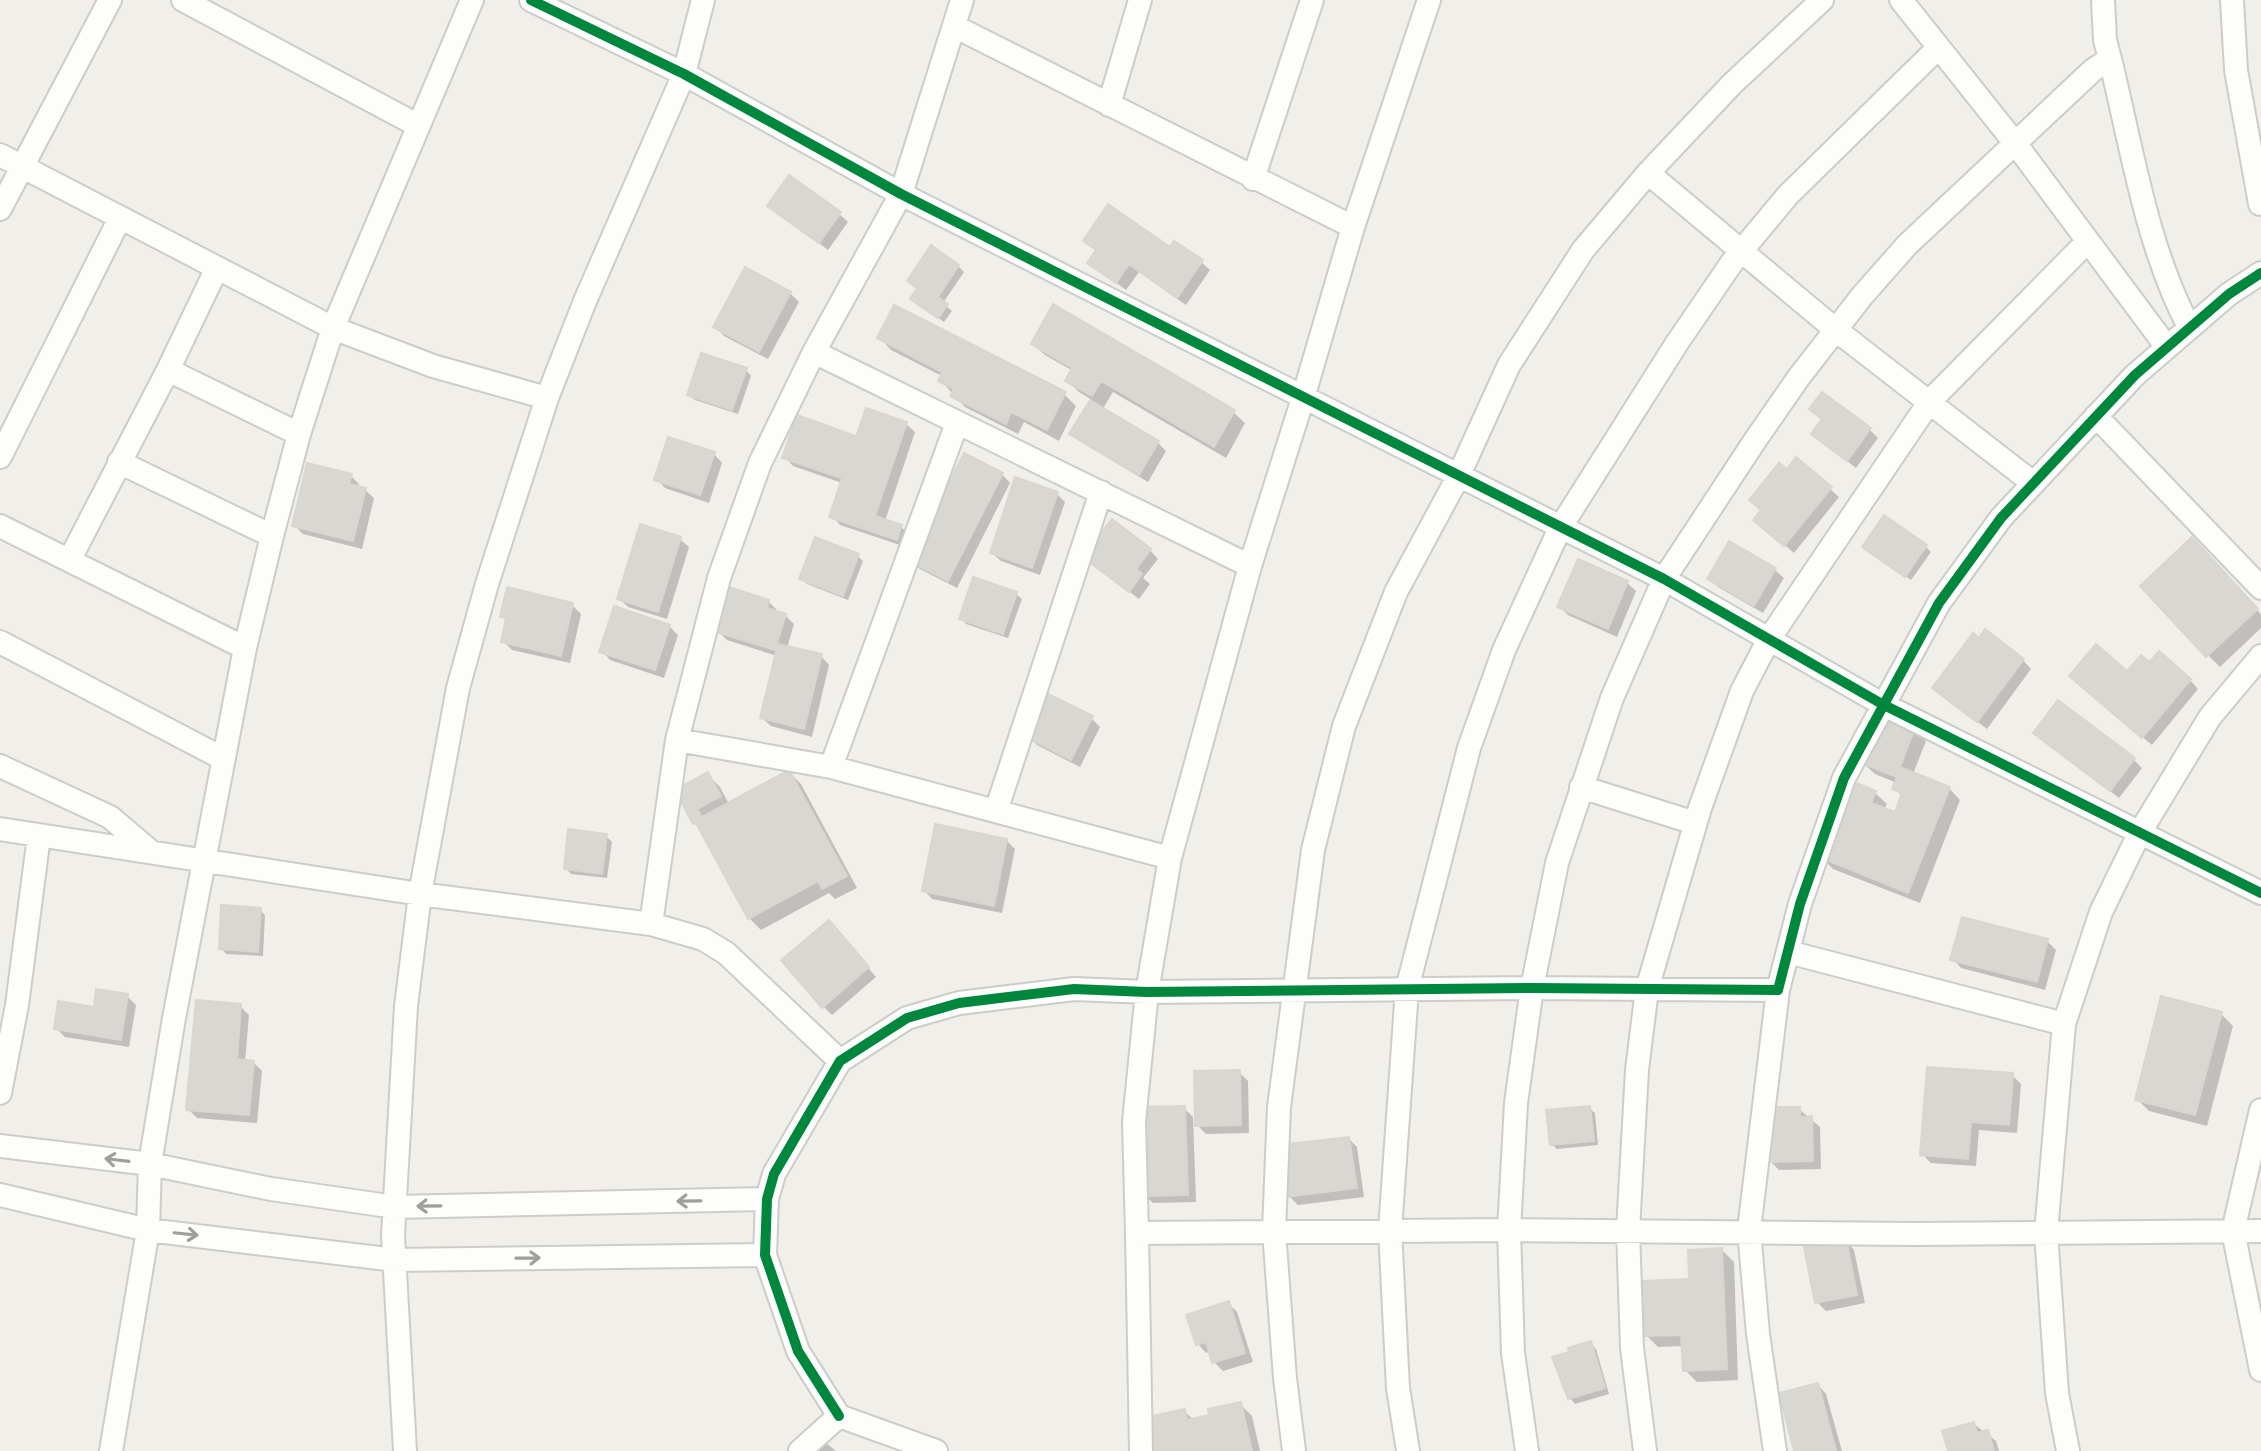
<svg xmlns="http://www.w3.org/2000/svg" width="2261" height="1451" font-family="'Noto Sans',sans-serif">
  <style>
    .shadow { fill: #0003 }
    .building { fill: #d9d7d2; stroke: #d8d6d0; stroke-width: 2 }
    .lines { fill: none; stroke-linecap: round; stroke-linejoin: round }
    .street-casing { stroke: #cdccc8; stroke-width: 26 }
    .street { stroke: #fdfdfc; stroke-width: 22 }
    .cycleway-casing { stroke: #fff; stroke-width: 15 }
    .cycleway { stroke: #00873e; stroke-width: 10 }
    .oneway { stroke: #a09e9a }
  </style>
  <rect width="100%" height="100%" fill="#f0efea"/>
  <!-- shadow -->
  <path class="shadow" d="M 770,206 L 839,214 L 848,222 L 828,250 Z
    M 1085,241 L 1170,250 L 1201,262 L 1210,270 L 1186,305 L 1139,272 L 1126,290 L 1090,263 L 1097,252 Z
    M 958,266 L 964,272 L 943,303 L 952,311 L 944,322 L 912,299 Z
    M 790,293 L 799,302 L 768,359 L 724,336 L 716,327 Z
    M 880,338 L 1064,394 L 1076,406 L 1059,441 L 1024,422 L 1018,434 L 965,407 L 940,380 L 942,376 L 891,350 Z
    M 1033,344 L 1233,412 L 1245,423 L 1226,458 L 1113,392 L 1102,410 L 1158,443 L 1166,451 L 1148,482 L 1081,442 L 1072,434 L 1092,400 L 1079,392 L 1067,380 L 1073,371 L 1045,355 Z
    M 746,370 L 751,376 L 738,414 L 695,400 L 689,394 Z
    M 798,418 L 857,439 L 906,424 L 915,432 L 885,521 L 901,527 L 910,535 L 906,547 L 840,525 L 832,516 L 842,483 L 793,466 L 785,457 Z
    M 1824,420 L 1869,429 L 1878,438 L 1856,468 L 1813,434 Z
    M 714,454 L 722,463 L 709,503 L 665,488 L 657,479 Z
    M 1002,474 L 1010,483 L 957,588 L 920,569 L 911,560 Z
    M 351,476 L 359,484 L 358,488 L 365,490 L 374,498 L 362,549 L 303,534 L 294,525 Z
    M 1830,489 L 1839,497 L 1794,553 L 1765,528 Z
    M 1056,493 L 1065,502 L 1040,575 L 1001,561 L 992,553 Z
    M 680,539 L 689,547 L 667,619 L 628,607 L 619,598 Z
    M 1925,546 L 1931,552 L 1911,580 L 1870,552 Z
    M 1150,550 L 1158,559 L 1143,578 L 1150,584 L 1139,599 L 1094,565 Z
    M 2203,552 L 2261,614 L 2261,628 L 2220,667 L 2208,655 Z
    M 858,556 L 863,561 L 848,600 L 807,584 L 802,578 Z
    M 1775,570 L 1784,578 L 1763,613 L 1718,587 L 1709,578 Z
    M 1627,583 L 1636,591 L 1617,637 L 1568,615 L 1560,607 Z
    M 1016,594 L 1022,599 L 1008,638 L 966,624 L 961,618 Z
    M 768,601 L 777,610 L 776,613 L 785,615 L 794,624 L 787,648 L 821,656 L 829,665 L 812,737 L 771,726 L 762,718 L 777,656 L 727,640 L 718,631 Z
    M 572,605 L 581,614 L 570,663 L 512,650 L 503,641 L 508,621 L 502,616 Z
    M 669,626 L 678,635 L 664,678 L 610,660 L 602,651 Z
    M 2023,660 L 2031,669 L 1987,729 L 1944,696 Z
    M 2151,665 L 2190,680 L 2198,689 L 2152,745 L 2080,685 Z
    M 1091,718 L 1100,727 L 1080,767 L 1037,745 L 1029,737 Z
    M 1914,729 L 1926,741 L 1913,774 L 1949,788 L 1960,800 L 1920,903 L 1833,869 L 1821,857 L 1875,793 L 1887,804 L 1884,810 L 1896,815 L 1903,797 L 1895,789 L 1897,783 L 1875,774 L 1863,763 Z
    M 2036,733 L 2133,759 L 2142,768 L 2119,798 Z
    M 789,772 L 801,784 L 857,888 L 835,899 L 829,893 L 761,930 L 749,918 L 677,791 L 708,775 L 720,787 L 729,804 Z
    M 606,836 L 612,842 L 607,878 L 571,874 L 566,868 Z
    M 1006,840 L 1015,849 L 1002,913 L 932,899 L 924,890 Z
    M 260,910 L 265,915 L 263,956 L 226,954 L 221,948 Z
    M 837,931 L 876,977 L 832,1015 L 823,1006 Z
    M 2047,941 L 2056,950 L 2045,990 L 1961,968 L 1953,959 Z
    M 127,996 L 136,1005 L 129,1047 L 65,1037 L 56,1028 Z
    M 240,1006 L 249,1015 L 245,1062 L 253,1062 L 262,1071 L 257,1123 L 197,1118 L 188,1109 Z
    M 2221,1014 L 2233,1026 L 2207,1126 L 2149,1111 L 2137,1099 Z
    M 1239,1072 L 1248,1081 L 1249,1133 L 1206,1134 L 1197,1125 Z
    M 2012,1075 L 2021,1084 L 2017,1133 L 1979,1130 L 1976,1166 L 1931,1163 L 1922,1154 Z
    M 1184,1108 L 1193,1117 L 1196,1202 L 1153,1203 L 1144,1195 Z
    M 1589,1108 L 1595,1113 L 1598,1145 L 1557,1149 L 1552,1144 Z
    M 1799,1109 L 1820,1127 L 1821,1169 L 1779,1170 L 1771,1162 Z
    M 1349,1139 L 1357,1147 L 1364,1197 L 1298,1205 L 1289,1196 Z
    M 1846,1241 L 1854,1250 L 1865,1303 L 1826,1311 L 1817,1302 Z
    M 1722,1250 L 1734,1262 L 1738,1380 L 1697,1382 L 1685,1370 L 1684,1346 L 1658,1347 L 1646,1335 L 1691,1281 Z
    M 1229,1304 L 1237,1312 L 1253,1362 L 1223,1371 L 1214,1362 L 1211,1351 L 1206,1353 L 1198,1344 Z
    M 1591,1343 L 1596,1349 L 1609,1394 L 1575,1404 L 1570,1398 Z
    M 1818,1385 L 1826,1394 L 1842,1451 L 1797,1451 Z
    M 1240,1404 L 1252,1416 L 1260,1451 L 1154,1451 L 1184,1411 L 1194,1420 L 1211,1416 Z
    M 1974,1424 L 1996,1441 L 1999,1451 L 1950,1451 Z
    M 825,1442 L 836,1451 L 818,1451 Z"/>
  <!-- building -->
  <path class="building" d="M 789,175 L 841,212 L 819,243 L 767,206 Z
    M 1108,204 L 1170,247 L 1174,241 L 1203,260 L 1177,298 L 1129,264 L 1116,283 L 1087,263 L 1096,250 L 1083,241 Z
    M 931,245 L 959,265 L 938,297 L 948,304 L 938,318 L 910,299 L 917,288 L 907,281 Z
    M 745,267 L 791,292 L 759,352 L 713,327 Z
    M 1053,304 L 1235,410 L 1214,447 L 1101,381 L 1092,396 L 1065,381 L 1072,368 L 1031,344 Z
    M 894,305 L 1066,392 L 1047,430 L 1011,412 L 1006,424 L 950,396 L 954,389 L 938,381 L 942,372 L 877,338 Z
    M 701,353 L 747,368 L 732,410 L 687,395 Z
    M 1822,392 L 1871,428 L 1847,461 L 1811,434 L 1822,419 L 1809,409 Z
    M 1090,400 L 1159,441 L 1139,475 L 1069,434 Z
    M 866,408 L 907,422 L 875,516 L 902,525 L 897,540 L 829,517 Z
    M 797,415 L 856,436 L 841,478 L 782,458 Z
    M 668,437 L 715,452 L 700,495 L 654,480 Z
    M 964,453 L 1003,473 L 948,581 L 909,561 Z
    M 1796,457 L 1832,487 L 1784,546 L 1753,520 L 1761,510 L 1749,500 L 1779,463 L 1787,469 Z
    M 307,463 L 352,474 L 349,484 L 366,488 L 353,541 L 292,526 Z
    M 1015,477 L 1058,492 L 1032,568 L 990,553 Z
    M 1884,515 L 1927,545 L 1905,577 L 1862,547 Z
    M 1112,519 L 1151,549 L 1136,569 L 1142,574 L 1129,592 L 1083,557 Z
    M 640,524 L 681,537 L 658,612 L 617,599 Z
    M 815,537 L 859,554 L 843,596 L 799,579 Z
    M 2192,537 L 2258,609 L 2206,657 L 2140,586 Z
    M 1729,541 L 1776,568 L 1754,606 L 1707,579 Z
    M 1578,559 L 1628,581 L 1608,629 L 1557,607 Z
    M 973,577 L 1017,592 L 1003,634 L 959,619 Z
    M 507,587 L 573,603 L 561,656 L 501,642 L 506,618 L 500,617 Z
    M 729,587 L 769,600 L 767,608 L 786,614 L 775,650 L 716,632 Z
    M 614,606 L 670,625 L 655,670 L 599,652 Z
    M 1985,629 L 2024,659 L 1977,722 L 1932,688 L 1973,633 L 1979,638 Z
    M 778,644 L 822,654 L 804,729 L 760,718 Z
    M 2096,644 L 2127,671 L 2141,655 L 2150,662 L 2159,651 L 2191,679 L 2142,738 L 2069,676 Z
    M 1048,694 L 1093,716 L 1071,760 L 1026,737 Z
    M 2058,700 L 2135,758 L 2110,791 L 2033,733 Z
    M 1880,714 L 1915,728 L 1900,767 L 1950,787 L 1908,893 L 1819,857 L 1849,780 L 1876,791 L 1871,803 L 1895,812 L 1902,793 L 1892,789 L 1897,777 L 1861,763 Z
    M 789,770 L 847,876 L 822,889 L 818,881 L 748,919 L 696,823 L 693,824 L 675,790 L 708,772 L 721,796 L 697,809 L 702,817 Z
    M 935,824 L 1007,839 L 994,906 L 922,891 Z
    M 568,829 L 607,834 L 602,874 L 564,869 Z
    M 221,905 L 261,908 L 258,952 L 219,949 Z
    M 1962,917 L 2048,939 L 2037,982 L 1950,960 Z
    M 829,920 L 869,967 L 822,1008 L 781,960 Z
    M 96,989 L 128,994 L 121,1040 L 54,1029 L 58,1001 L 94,1007 Z
    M 2161,996 L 2222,1012 L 2195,1115 L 2135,1100 Z
    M 196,1000 L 241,1004 L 237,1059 L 254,1061 L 249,1115 L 186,1110 Z
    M 1927,1067 L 2013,1073 L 2009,1125 L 1971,1122 L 1968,1159 L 1920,1155 Z
    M 1240,1070 L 1241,1125 L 1195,1126 L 1194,1071 Z
    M 1185,1106 L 1188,1195 L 1142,1196 L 1140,1107 Z
    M 1590,1106 L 1594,1141 L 1550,1145 L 1546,1110 Z
    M 1767,1107 L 1800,1107 L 1800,1117 L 1812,1116 L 1813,1161 L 1769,1162 Z
    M 1349,1137 L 1357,1188 L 1287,1197 L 1280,1145 Z
    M 1846,1239 L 1857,1295 L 1815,1303 L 1804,1247 Z
    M 1722,1248 L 1727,1369 L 1683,1371 L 1681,1335 L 1644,1336 L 1642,1281 L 1689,1279 L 1688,1250 Z
    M 1229,1301 L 1245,1353 L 1212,1363 L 1206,1342 L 1196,1345 L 1186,1315 Z
    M 1591,1341 L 1605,1388 L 1568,1399 L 1552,1357 L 1569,1352 L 1568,1348 Z
    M 1818,1383 L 1836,1451 L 1794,1451 L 1779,1393 Z
    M 1241,1402 L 1252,1451 L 1152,1451 L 1144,1418 L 1185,1409 L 1187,1420 L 1209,1415 L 1208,1409 Z
    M 1974,1422 L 1977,1433 L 1988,1430 L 1994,1451 L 1948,1451 L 1942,1431 Z"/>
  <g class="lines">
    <defs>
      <path id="street" d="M 183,0 L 417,125
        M 531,0 L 684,74 L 901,194 L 1664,579 L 1882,704 L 2261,893
        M 1901,0 L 2015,143 L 2166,346
        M 2232,0 L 2236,70 L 2260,204
        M 954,26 L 1353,227
        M 2110,59 C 2132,148 2146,245 2189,327
        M 1109,105 L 1140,0
        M 0,155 L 333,328 L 433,366 L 547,398
        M 1648,173 L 1836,330 L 2033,483
        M 1253,179 L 1312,0
        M 0,209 L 110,0
        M 814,352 L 1250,566
        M 168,370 L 299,434
        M 2096,416 L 2261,588
        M 0,457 L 120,218
        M 119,462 L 272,536
        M 0,526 L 245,648
        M 70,559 L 168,370 L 217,268
        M 0,642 L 224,759
        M 677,740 L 831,767 L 1170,858
        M 0,766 L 110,817 L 150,851
        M 831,767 L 957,423
        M 1581,787 L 1695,823
        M 996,811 L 1101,492
        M 0,829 L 420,894 L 651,924 L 677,740 L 719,578 L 760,463 L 814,352 L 901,194 L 962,0
        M 651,924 L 703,939 L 726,953 L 840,1061
        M 1788,952 L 2064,1024
        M 0,1093 L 17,1005 L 39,836
        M 2261,1110 L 2233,1231 L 2261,1370
        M 0,1146 L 150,1164 L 271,1189 L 395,1207 L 767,1199
        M 0,1195 L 148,1230 L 395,1260 L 765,1255
        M 1137,1233 L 1134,1122 L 1147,992 L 1170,858 L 1250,566 L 1303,398 L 1353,227 L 1429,0
        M 839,1416 L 798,1351 L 765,1255 L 767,1199 L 774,1174 L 840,1061 L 907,1018 L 959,1003 L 1074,989 L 1147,992 L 1532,988 L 1778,990 L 1800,904 L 1844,778 L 1939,603 L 2001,518 L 2135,375 L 2229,294 L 2261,273
        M 111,1451 L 148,1230 L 150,1164 L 174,1018 L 245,648 L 272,536 L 299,434 L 333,328 L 472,0
        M 405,1451 L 393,1235 L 406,1006 L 420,894 L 458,688 L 487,584 L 547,398 L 585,301 L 684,74 L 703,0
        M 800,1451 L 839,1416 L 936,1451
        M 1141,1451 L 1137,1233 L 1509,1230 L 1915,1234 L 2261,1231
        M 1294,1451 L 1285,1378 L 1274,1231 L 1279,1107 L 1313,850 L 1344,726 L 1396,592 L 1458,477 L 1509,365 L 1583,250 L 1648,173 L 1732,84 L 1822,0
        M 1408,1451 L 1398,1388 L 1390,1230 L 1407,989 L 1469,748 L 1504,650 L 1560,528 L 1677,343 L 1733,261 L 1788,195 L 1938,48
        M 1527,1451 L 1513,1353 L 1509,1230 L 1516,1103 L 1532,988 L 1557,863 L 1612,698 L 1664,579 L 1754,442 L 1799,377 L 1862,296 L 1907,245 L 2093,70 L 2110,59 L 2105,40 L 2103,0
        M 1645,1451 L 1632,1348 L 1628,1230 L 1637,1070 L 1647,989 L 1700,808 L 1742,691 L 1769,639 L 1930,401 L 2087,242
        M 1775,1451 L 1758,1334 L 1749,1230 L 1778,990
        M 2068,1451 L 2057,1393 L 2046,1232 L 2064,1024 L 2101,912 L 2139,834 L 2210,717 L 2261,656"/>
    </defs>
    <!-- street casing -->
    <use href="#street" class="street-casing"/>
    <!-- street -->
    <use href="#street" class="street"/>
    <defs>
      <path id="cycleway" d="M 531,0 L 684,74 L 901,194 L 1664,579 L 1882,704 L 2261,893
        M 839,1416 L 798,1351 L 765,1255 L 767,1199 L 774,1174 L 840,1061 L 907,1018 L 959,1003 L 1074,989 L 1147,992 L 1532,988 L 1778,990 L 1800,904 L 1844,778 L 1939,603 L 2001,518 L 2135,375 L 2229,294 L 2261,273"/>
    </defs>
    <!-- cycleway casing -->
    <use href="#cycleway" class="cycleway-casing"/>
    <!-- cycleway -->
    <use href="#cycleway" class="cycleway"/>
  </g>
  <!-- one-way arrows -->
  <defs><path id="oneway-shaft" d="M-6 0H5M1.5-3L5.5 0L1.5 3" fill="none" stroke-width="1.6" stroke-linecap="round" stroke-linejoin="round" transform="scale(2)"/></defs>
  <g class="oneway">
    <use href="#oneway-shaft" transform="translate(117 1160) rotate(-173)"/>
    <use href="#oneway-shaft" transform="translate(689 1201) rotate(179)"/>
    <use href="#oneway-shaft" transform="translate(429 1206) rotate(179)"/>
    <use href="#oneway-shaft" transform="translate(186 1234) rotate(6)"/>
    <use href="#oneway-shaft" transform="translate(528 1258) rotate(-1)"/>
  </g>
</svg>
